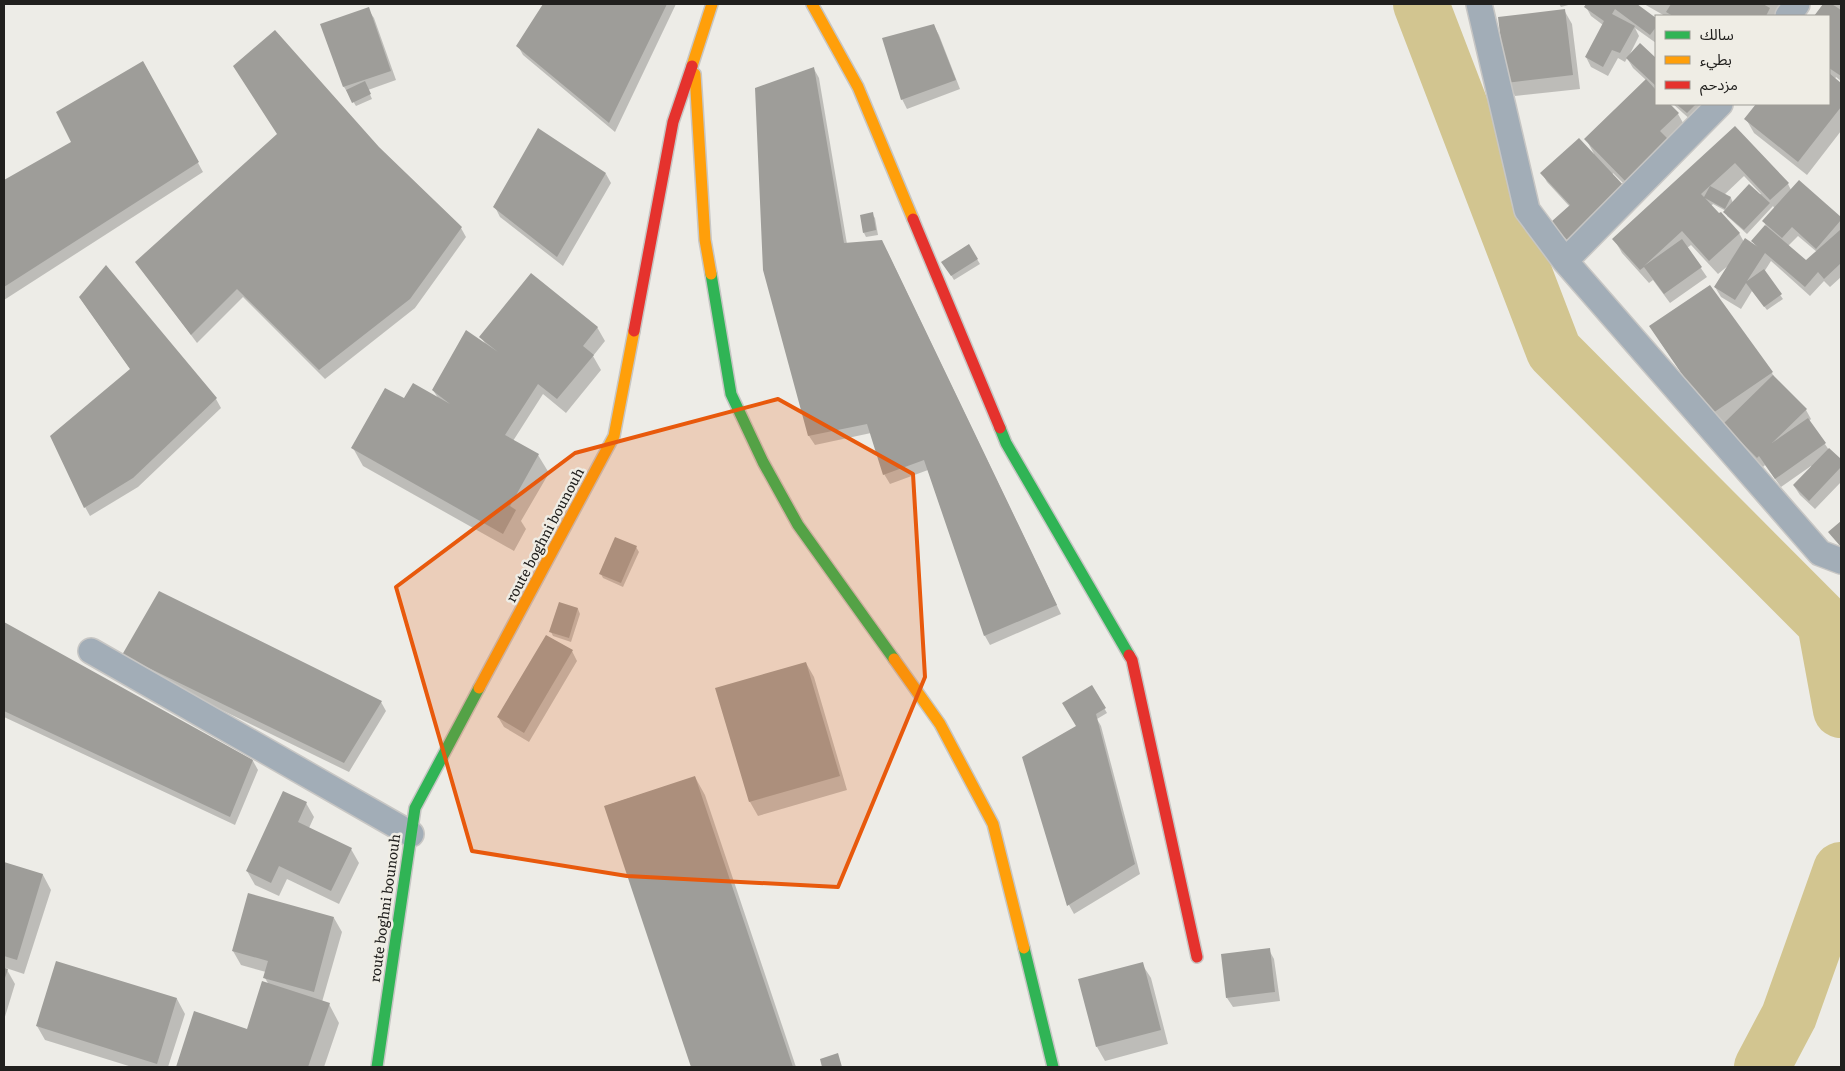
<svg xmlns="http://www.w3.org/2000/svg" width="1845" height="1071" font-family="Literata,'Noto Sans Arabic',serif">
  <style>
    .shadow { fill: #0003; fill-rule: evenodd }
    .lines { fill: none; stroke-linecap: round; stroke-linejoin: round }
    .river { stroke: #d2c590; stroke-width: 56 }
    .building { fill: #9e9d99 }
    .street-casing { stroke: #c7c6c4; stroke-width: 28 }
    .fast-casing { stroke: #c7c6c4; stroke-width: 14 }
    .slow-casing { stroke: #c7c6c4; stroke-width: 14 }
    .jam-casing { stroke: #c7c6c4; stroke-width: 14 }
    .street { stroke: #a2adb7; stroke-width: 25 }
    .fast { stroke: #30b455; stroke-width: 11 }
    .slow { stroke: #ff9f0a; stroke-width: 11 }
    .jam { stroke: #e5322d; stroke-width: 11 }
    .marked { fill: #e8590c; fill-opacity: 0.2; stroke: #e8590c; stroke-width: 4; stroke-linejoin: round }
    .labels { text-anchor: middle; stroke-width: 5; stroke-linejoin: round; paint-order: stroke }
    .street-label { font-size: 14px; fill: #21201e; stroke: #efede5 }
  </style>
  <rect width="100%" height="100%" fill="#edece7"/>
  <!-- shadow -->
  <path class="shadow" d="M 545,4 L 676,4 L 615,132 L 523,55 L 518,46 Z
    M 1559,4 L 1572,4 L 1561,7 Z
    M 1588,4 L 1635,4 L 1656,19 L 1656,43 L 1635,28 L 1639,36 L 1629,56 L 1640,45 L 1656,59 L 1656,104 L 1668,104 L 1678,114 L 1686,128 L 1639,199 L 1613,173 L 1612,175 L 1574,249 L 1558,232 L 1552,222 L 1570,207 L 1547,182 L 1542,173 L 1594,154 L 1586,139 L 1646,80 L 1633,68 L 1627,58 L 1625,62 L 1618,58 L 1608,76 L 1591,67 L 1586,57 L 1603,25 L 1591,16 L 1586,7 Z
    M 1644,4 L 1806,4 L 1799,16 L 1665,16 Z
    M 1824,4 L 1830,4 L 1835,7 L 1833,4 L 1841,4 L 1841,81 L 1836,77 L 1835,79 L 1841,84 L 1841,131 L 1807,175 L 1754,133 L 1746,119 L 1758,104 L 1829,104 L 1829,16 L 1815,16 Z
    M 368,9 L 374,18 L 396,80 L 368,90 L 372,99 L 356,106 L 344,87 L 322,25 Z
    M 1564,10 L 1572,24 L 1580,89 L 1515,96 L 1507,82 Z
    M 934,26 L 939,35 L 960,89 L 907,109 L 902,99 Z
    M 143,62 L 203,172 L 4,300 L 4,182 L 72,142 Z
    M 814,69 L 819,78 L 847,244 L 887,251 L 1061,614 L 990,645 L 985,636 L 928,470 L 890,484 L 884,474 L 871,433 L 815,445 L 809,436 Z
    M 1673,104 L 1703,104 L 1693,122 Z
    M 1735,128 L 1788,184 L 1791,190 L 1799,182 L 1841,219 L 1841,277 L 1830,287 L 1824,281 L 1810,296 L 1771,261 L 1764,272 L 1783,299 L 1767,310 L 1752,291 L 1741,309 L 1721,297 L 1715,287 L 1729,265 L 1718,274 L 1691,245 L 1687,248 L 1707,277 L 1670,303 L 1653,280 L 1649,283 L 1622,253 L 1614,239 ZM 1744,176 L 1761,194 L 1733,203 L 1731,198 L 1724,195 ZM 1713,204 L 1726,211 L 1727,216 L 1747,234 L 1773,206 L 1775,209 L 1764,221 L 1766,226 L 1753,241 L 1756,247 L 1744,242 L 1739,233 L 1711,206 ZM 1798,236 L 1817,252 L 1806,262 L 1788,246 Z
    M 378,148 L 461,228 L 466,237 L 415,308 L 325,379 L 243,297 L 197,343 L 137,263 Z
    M 606,174 L 611,183 L 563,266 L 500,217 L 495,207 Z
    M 872,214 L 875,218 L 878,235 L 866,237 L 864,233 Z
    M 969,246 L 980,264 L 954,280 L 943,262 Z
    M 106,267 L 216,399 L 221,408 L 138,487 L 90,516 L 85,507 L 131,370 L 80,298 Z
    M 597,327 L 605,341 L 593,356 L 601,370 L 566,413 L 543,394 L 513,441 L 538,455 L 549,473 L 521,521 L 526,529 L 514,551 L 363,466 L 353,448 L 404,400 L 438,398 L 433,390 L 486,345 L 481,337 Z
    M 1659,340 L 1772,373 L 1776,381 L 1806,410 L 1811,419 L 1809,421 L 1829,450 L 1841,461 L 1841,482 L 1815,509 L 1800,495 L 1794,486 L 1812,467 L 1811,466 L 1781,487 L 1765,465 L 1763,467 L 1730,434 L 1719,428 Z
    M 636,547 L 639,552 L 623,587 L 603,578 L 601,574 Z
    M 560,604 L 578,609 L 580,614 L 571,642 L 553,636 L 551,632 Z
    M 4,623 L 253,761 L 258,770 L 235,825 L 4,717 Z
    M 572,651 L 577,661 L 529,742 L 504,727 L 498,717 Z
    M 124,655 L 381,702 L 386,711 L 349,772 L 129,665 Z
    M 806,663 L 814,677 L 847,790 L 758,816 L 750,802 L 717,689 Z
    M 1092,687 L 1107,713 L 1097,719 L 1101,726 L 1140,874 L 1074,914 L 1069,905 L 1024,757 L 1078,727 Z
    M 695,777 L 705,795 L 796,1067 L 693,1067 L 605,806 Z
    M 306,803 L 314,817 L 309,828 L 351,849 L 359,863 L 339,904 L 287,879 L 279,896 L 255,885 L 247,871 Z
    M 4,863 L 43,875 L 51,890 L 24,974 L 6,968 L 15,984 L 4,1020 Z
    M 334,918 L 342,932 L 322,1002 L 329,1004 L 339,1023 L 324,1067 L 177,1067 L 195,1013 L 248,1030 L 269,985 L 265,978 L 266,972 L 241,965 L 233,951 Z
    M 1269,950 L 1274,959 L 1280,1001 L 1233,1007 L 1227,998 Z
    M 57,963 L 177,999 L 185,1014 L 168,1067 L 132,1067 L 45,1040 L 37,1026 Z
    M 1142,964 L 1151,978 L 1168,1044 L 1105,1061 L 1097,1047 Z"/>
  <g class="lines">
    <!-- river -->
    <path class="river" d="M 1421,4 L 1554,351 L 1825,623 L 1841,710
      M 1762,1067 L 1789,1016 L 1841,870"/>
  </g>
  <!-- building -->
  <path class="building" d="M 543,4 L 667,4 L 609,123 L 516,46 Z
    M 1586,4 L 1637,4 L 1656,18 L 1656,27 L 1650,35 L 1615,9 L 1612,14 L 1635,26 L 1620,53 L 1612,50 L 1603,67 L 1585,57 L 1604,21 L 1584,7 Z
    M 1671,4 L 1763,4 L 1770,8 L 1766,16 L 1673,16 L 1666,12 Z
    M 1823,4 L 1832,4 L 1841,10 L 1841,76 L 1829,68 L 1829,16 L 1814,16 Z
    M 369,7 L 391,71 L 343,87 L 320,24 Z
    M 1565,9 L 1573,75 L 1506,83 L 1498,17 Z
    M 934,24 L 956,80 L 901,100 L 882,38 Z
    M 275,30 L 379,147 L 462,227 L 410,299 L 319,370 L 237,289 L 191,335 L 135,262 L 277,134 L 233,66 Z
    M 1640,43 L 1656,58 L 1656,86 L 1626,58 Z
    M 143,61 L 199,162 L 4,287 L 4,180 L 71,142 L 56,112 Z
    M 814,67 L 844,243 L 882,240 L 1057,605 L 984,636 L 924,460 L 883,475 L 867,424 L 808,436 L 763,270 L 755,88 Z
    M 1829,73 L 1841,83 L 1841,107 L 1798,162 L 1744,119 L 1756,104 L 1829,104 Z
    M 1646,79 L 1656,90 L 1656,104 L 1670,104 L 1679,113 L 1660,131 L 1673,144 L 1630,186 L 1584,139 Z
    M 365,81 L 371,94 L 352,103 L 346,90 Z
    M 1676,104 L 1696,104 L 1687,113 Z
    M 1735,126 L 1789,183 L 1770,200 L 1735,163 L 1701,194 L 1704,197 L 1710,186 L 1731,197 L 1725,209 L 1705,198 L 1719,213 L 1721,212 L 1740,233 L 1709,261 L 1682,231 L 1644,266 L 1682,239 L 1702,267 L 1664,294 L 1644,267 L 1640,270 L 1612,239 Z
    M 538,128 L 606,173 L 557,257 L 493,207 Z
    M 1579,138 L 1626,188 L 1568,241 L 1551,222 L 1570,205 L 1540,173 Z
    M 1799,180 L 1841,217 L 1841,220 L 1816,249 L 1792,227 L 1782,238 L 1762,221 Z
    M 1749,184 L 1770,203 L 1744,230 L 1723,212 Z
    M 873,212 L 876,230 L 863,233 L 860,215 Z
    M 1765,225 L 1806,260 L 1840,230 L 1841,263 L 1824,279 L 1818,272 L 1805,287 L 1765,253 L 1747,281 L 1764,269 L 1782,294 L 1764,307 L 1746,283 L 1735,300 L 1714,287 L 1745,238 L 1758,247 L 1751,241 Z
    M 969,244 L 978,259 L 951,276 L 941,262 Z
    M 106,265 L 217,398 L 133,478 L 84,508 L 50,436 L 130,369 L 79,297 Z
    M 531,273 L 598,327 L 583,346 L 594,355 L 557,399 L 538,384 L 505,435 L 539,454 L 510,506 L 516,510 L 503,534 L 351,448 L 385,388 L 404,398 L 413,383 L 450,404 L 432,390 L 466,330 L 498,352 L 479,337 Z
    M 1710,285 L 1773,372 L 1710,415 L 1649,326 Z
    M 1773,375 L 1807,409 L 1772,443 L 1808,418 L 1826,443 L 1775,479 L 1759,456 L 1757,458 L 1723,424 Z
    M 1829,448 L 1841,459 L 1841,467 L 1809,501 L 1793,485 Z
    M 1841,521 L 1841,547 L 1828,532 Z
    M 615,537 L 637,546 L 621,583 L 599,574 Z
    M 159,591 L 382,701 L 344,763 L 122,655 Z
    M 559,602 L 578,608 L 569,638 L 549,632 Z
    M 4,622 L 253,760 L 230,817 L 4,711 Z
    M 546,635 L 573,650 L 524,733 L 497,717 Z
    M 806,662 L 840,776 L 749,802 L 715,688 Z
    M 1092,685 L 1106,708 L 1096,714 L 1135,864 L 1067,906 L 1022,757 L 1076,726 L 1062,703 Z
    M 695,776 L 793,1067 L 691,1067 L 604,806 Z
    M 283,791 L 307,802 L 298,822 L 352,848 L 331,891 L 279,866 L 271,883 L 246,871 Z
    M 4,862 L 43,874 L 17,960 L 4,956 Z
    M 248,893 L 334,917 L 314,992 L 263,978 L 268,961 L 232,951 Z
    M 1270,948 L 1275,992 L 1226,998 L 1221,954 Z
    M 56,961 L 177,998 L 157,1064 L 36,1026 Z
    M 1143,962 L 1161,1030 L 1096,1047 L 1078,979 Z
    M 4,968 L 8,969 L 4,981 Z
    M 262,981 L 330,1003 L 308,1067 L 176,1067 L 194,1011 L 247,1029 Z
    M 838,1053 L 842,1067 L 822,1067 L 820,1059 Z"/>
  <g class="lines">
    <defs>
      <path id="street" d="M 1479,4 L 1527,210 L 1565,261
        M 1788,16 L 1797,4
        M 1720,104 L 1565,261 L 1820,553 L 1841,561
        M 91,651 L 411,834"/>
      <path id="fast" d="M 711,274 L 731,394 L 763,462 L 798,525 L 894,659
        M 1000,428 L 1006,443 L 1129,655
        M 1024,948 L 1053,1067
        M 377,1067 L 415,808 L 479,688"/>
      <path id="slow" d="M 812,4 L 858,87 L 913,219
        M 692,66 L 712,4
        M 695,74 L 705,240 L 711,274
        M 894,659 L 940,724 L 993,824 L 1024,948
        M 479,688 L 614,436 L 634,331"/>
      <path id="jam" d="M 913,219 L 1000,428
        M 634,331 L 673,122 L 692,66
        M 1129,655 L 1132,660 L 1197,957"/>
    </defs>
    <!-- street casing -->
    <use href="#street" class="street-casing"/>
    <!-- fast casing -->
    <use href="#fast" class="fast-casing"/>
    <!-- slow casing -->
    <use href="#slow" class="slow-casing"/>
    <!-- jam casing -->
    <use href="#jam" class="jam-casing"/>
    <!-- street -->
    <use href="#street" class="street"/>
    <!-- fast -->
    <use href="#fast" class="fast"/>
    <!-- slow -->
    <use href="#slow" class="slow"/>
    <!-- jam -->
    <use href="#jam" class="jam"/>
  </g>
  <!-- marked area -->
  <path class="marked" d="M 778,399 L 913,474 L 925,677 L 838,887 L 627,876 L 472,851 L 396,587 L 575,453 Z"/>
  <g class="labels">
    <!-- street labels -->
    <g class="street-label">
      <text transform="translate(545 535) rotate(-62)" y="5">route boghni bounouh</text>
      <text transform="translate(385 908) rotate(-82)" y="5">route boghni bounouh</text>
    </g>
  </g>
  <!-- border -->
  <rect width="1845" height="1071" fill="none" stroke="#21201e" stroke-width="10"/>
  <!-- legend -->
  <rect x="1655" y="15" width="175" height="90" fill="#efede5" stroke="#9d9b95"/>
  <rect x="1665" y="31" width="25" height="8" fill="#30b455" stroke="#9d9b95"/>
  <text x="1700" y="40" font-size="15" fill="#21201e">سالك</text>
  <rect x="1665" y="56" width="25" height="8" fill="#ff9f0a" stroke="#9d9b95"/>
  <text x="1700" y="65" font-size="15" fill="#21201e">بطيء</text>
  <rect x="1665" y="81" width="25" height="8" fill="#e5322d" stroke="#9d9b95"/>
  <text x="1700" y="90" font-size="15" fill="#21201e">مزدحم</text>
</svg>
